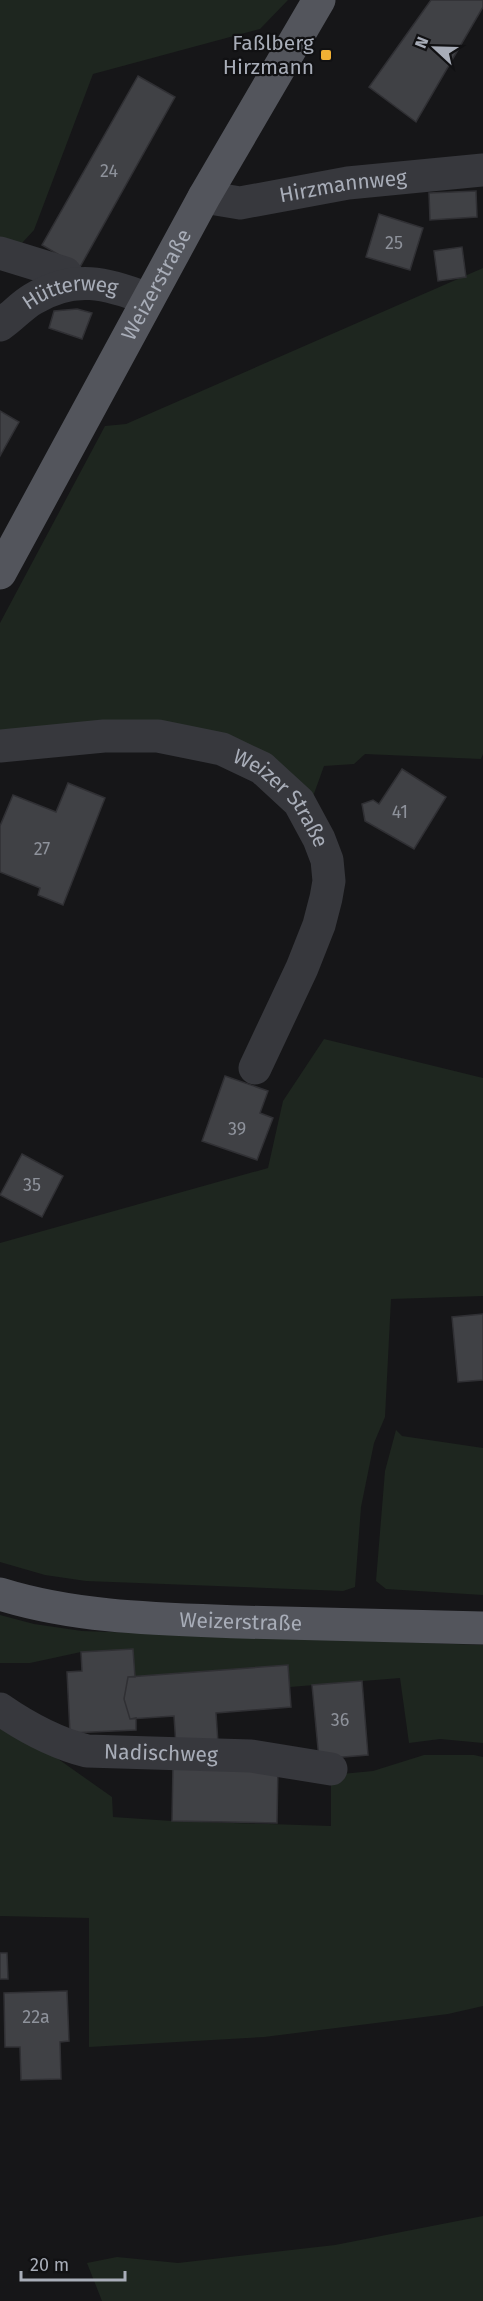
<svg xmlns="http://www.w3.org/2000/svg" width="483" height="2301" font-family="'Fira Sans',sans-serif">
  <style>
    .green { fill: #1e261f }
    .building { fill: #404145; stroke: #303034; stroke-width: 1.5 }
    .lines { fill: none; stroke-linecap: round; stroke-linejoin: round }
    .minor { stroke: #37383d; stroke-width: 33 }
    .major { stroke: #53555c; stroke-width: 33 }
    .poi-dot { fill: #f2b134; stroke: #111113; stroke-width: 2 }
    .labels { text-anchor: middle; stroke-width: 4.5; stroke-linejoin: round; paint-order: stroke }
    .number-label { font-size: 18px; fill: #8e929b }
    .poi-label { font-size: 21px; fill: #a8adb8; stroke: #111113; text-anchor: end }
    .street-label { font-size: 21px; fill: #a8adb8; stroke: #111113 }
  </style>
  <rect width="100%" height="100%" fill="#161618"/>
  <!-- green -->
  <path class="green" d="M 0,0 L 288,0 L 260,29 L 93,74 L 34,230 L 0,267 Z
    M 483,268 L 483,754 L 481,759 L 365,754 L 354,764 L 324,766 L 311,802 L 270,759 L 0,737 L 0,623 L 105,426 L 126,424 Z
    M 324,1039 L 483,1078 L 483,1296 L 391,1299 L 385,1417 L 374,1443 L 361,1507 L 355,1587 L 343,1591 L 86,1581 L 45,1575 L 0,1562 L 0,1243 L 268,1168 L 283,1101 Z
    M 396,1430 L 402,1436 L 483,1448 L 483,1595 L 386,1589 L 376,1581 L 385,1471 Z
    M 0,1615 L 34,1624 L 82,1631 L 483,1645 L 483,1743 L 440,1739 L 409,1743 L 400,1678 L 290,1687 L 288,1665 L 135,1677 L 133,1649 L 81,1652 L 30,1663 L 0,1663 Z
    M 0,1718 L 112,1797 L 113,1817 L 172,1821 L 331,1826 L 331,1775 L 373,1771 L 424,1755 L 474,1755 L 483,1757 L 483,2006 L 448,2014 L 264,2037 L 89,2047 L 89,1918 L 0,1916 Z
    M 483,2216 L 483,2301 L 102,2301 L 87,2263 L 117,2257 L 178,2263 L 335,2245 Z"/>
  <!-- building -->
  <path class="building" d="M 483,0 L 483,7 L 416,122 L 369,87 L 431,0 Z
    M 138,76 L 175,97 L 80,267 L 42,245 Z
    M 476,191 L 477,217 L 430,220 L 429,193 Z
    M 379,214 L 423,228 L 410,270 L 366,257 Z
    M 462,247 L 466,277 L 438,281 L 434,251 Z
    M 77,309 L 92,313 L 82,339 L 49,328 L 54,311 Z
    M 0,411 L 19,422 L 0,456 Z
    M 402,769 L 446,797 L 414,849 L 365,821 L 362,804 L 373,800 L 379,804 Z
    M 68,783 L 105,798 L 63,905 L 38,895 L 40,888 L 0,872 L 0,826 L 13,795 L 56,812 Z
    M 225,1076 L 268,1091 L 260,1113 L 273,1118 L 257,1160 L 202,1141 Z
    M 22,1154 L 63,1176 L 42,1217 L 0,1195 Z
    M 483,1314 L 483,1380 L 458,1382 L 452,1317 Z
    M 133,1649 L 135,1677 L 128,1677 L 124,1699 L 130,1719 L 136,1718 L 136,1730 L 70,1733 L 67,1672 L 82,1671 L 81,1652 Z
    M 288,1665 L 291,1707 L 216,1713 L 218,1743 L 176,1746 L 174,1716 L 130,1719 L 124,1699 L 128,1677 Z
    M 362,1681 L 368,1755 L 319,1759 L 312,1685 Z
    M 173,1764 L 278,1765 L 277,1823 L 172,1821 Z
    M 0,1953 L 7,1953 L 8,1979 L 0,1979 Z
    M 67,1991 L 69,2041 L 60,2042 L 61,2079 L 21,2080 L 20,2047 L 5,2047 L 4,1993 Z"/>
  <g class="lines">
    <!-- minor -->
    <g class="minor">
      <path id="s1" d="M 204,197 L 240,203 L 348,183 L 483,170"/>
      <path d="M 0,253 L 65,273 L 73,284"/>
      <path id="s2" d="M 0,325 C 12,317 21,306 33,299 C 74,274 107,283 148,299"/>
      <path id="s3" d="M 0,746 L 104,736 L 158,736 L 222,749 L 262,768 L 299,802 L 319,839 L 327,860 L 329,881 L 326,898 L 319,925 L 302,968 L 255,1068"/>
      <path id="s4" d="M 0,1709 C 26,1727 56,1743 87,1751 L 251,1756 L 331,1769"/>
    </g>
    <!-- major -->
    <g class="major">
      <path id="s5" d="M 0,573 L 204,197 L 319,0"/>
      <path id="s6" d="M 0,1594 C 77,1618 160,1619 240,1622 C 321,1624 402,1626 483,1628"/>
    </g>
  </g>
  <!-- markers -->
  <rect class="poi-dot" x="320" y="49" width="12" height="12" rx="3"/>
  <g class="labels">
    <!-- number labels -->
    <g class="number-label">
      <text x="109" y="177">24</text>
      <text x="394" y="249">25</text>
      <text x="400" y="818">41</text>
      <text x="42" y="855">27</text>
      <text x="237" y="1135">39</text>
      <text x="32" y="1191">35</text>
      <text x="340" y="1726">36</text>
      <text x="36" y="2023">22a</text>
    </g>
    <!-- poi labels -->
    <g class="poi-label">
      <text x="314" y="50">Faßlberg<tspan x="314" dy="24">Hirzmann</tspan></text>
    </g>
    <!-- street labels -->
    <g class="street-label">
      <text dy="7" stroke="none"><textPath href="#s1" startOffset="141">Hirzmannweg</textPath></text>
      <text dy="7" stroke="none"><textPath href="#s5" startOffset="328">Weizerstraße</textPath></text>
      <text dy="7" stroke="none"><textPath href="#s2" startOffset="81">Hütterweg</textPath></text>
      <text dy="7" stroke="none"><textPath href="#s3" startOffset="303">Weizer Straße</textPath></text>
      <text dy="7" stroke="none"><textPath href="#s6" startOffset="243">Weizerstraße</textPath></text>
      <text dy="7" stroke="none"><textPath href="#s4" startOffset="171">Nadischweg</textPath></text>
    </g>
  </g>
  <!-- north arrow -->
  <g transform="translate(435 48) rotate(292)" stroke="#111113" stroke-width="4.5" paint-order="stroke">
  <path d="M0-4.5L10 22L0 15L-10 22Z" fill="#a8adb8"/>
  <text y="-9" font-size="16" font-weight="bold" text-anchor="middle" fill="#a8adb8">N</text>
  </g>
  <!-- scale -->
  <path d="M21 2271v9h104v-9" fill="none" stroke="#a8adb8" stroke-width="3"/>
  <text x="30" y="2271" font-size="18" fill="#a8adb8" stroke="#111113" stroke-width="4.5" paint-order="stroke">20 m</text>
</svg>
